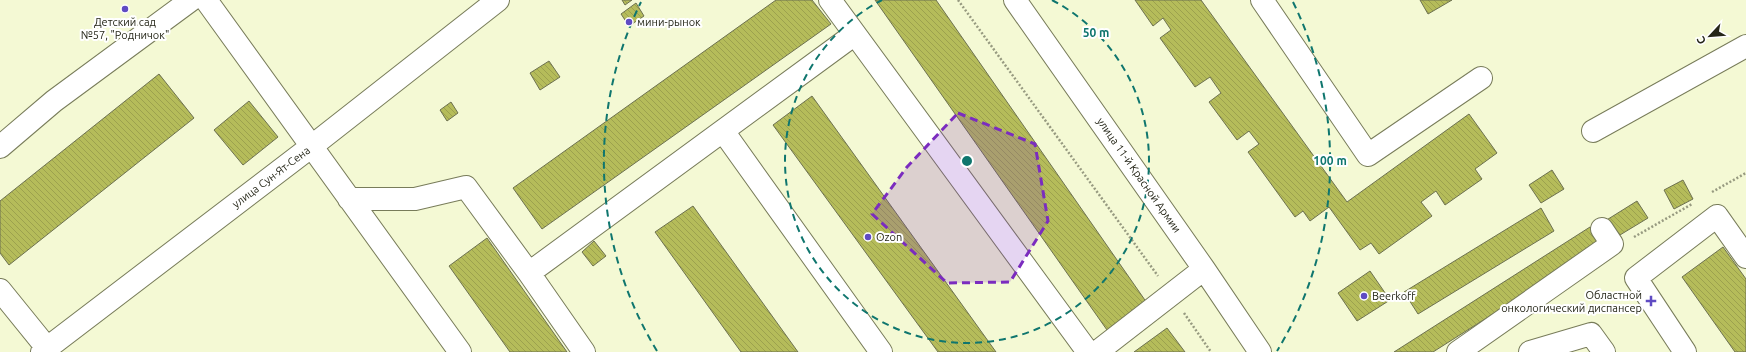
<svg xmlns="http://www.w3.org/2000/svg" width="1746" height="352" font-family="Ubuntu,sans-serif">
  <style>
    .building { fill: url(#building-back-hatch); stroke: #6d7150 }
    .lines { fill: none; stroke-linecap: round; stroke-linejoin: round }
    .minor-casing { stroke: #787c5a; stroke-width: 24 }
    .path { stroke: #979a80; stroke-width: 2.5; stroke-dasharray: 2 2; stroke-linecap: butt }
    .minor { stroke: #fff; stroke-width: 22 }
    .marked { fill: #7b2cbf; fill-opacity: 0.2; stroke: #7b2cbf; stroke-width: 3; stroke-dasharray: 8 5; stroke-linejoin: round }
    .ring { fill: none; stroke: #0f766e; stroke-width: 2; stroke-dasharray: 7 5 }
    .poi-dot { fill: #5f4bc3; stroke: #fff; stroke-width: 1.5 }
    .labels { text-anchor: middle; stroke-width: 4; stroke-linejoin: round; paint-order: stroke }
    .poi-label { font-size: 11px; fill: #252618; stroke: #fff; text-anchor: start }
    .street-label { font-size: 11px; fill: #252618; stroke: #fff }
    .centre { fill: #0f766e; stroke: #fff; stroke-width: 2 }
    .ring-label { font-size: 12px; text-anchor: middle; font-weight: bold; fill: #0f766e; stroke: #fff; stroke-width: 4; stroke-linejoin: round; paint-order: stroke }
  </style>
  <defs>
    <pattern id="building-back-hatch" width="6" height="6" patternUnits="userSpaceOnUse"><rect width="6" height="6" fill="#b5bc5a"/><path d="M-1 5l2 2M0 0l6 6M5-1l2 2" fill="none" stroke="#9ca14e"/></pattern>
  </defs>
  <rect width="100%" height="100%" fill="#f4f9d4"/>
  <!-- building -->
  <path class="building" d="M 622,0 L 632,0 L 625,5 Z
    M 776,0 L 812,0 L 831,24 L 542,229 L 513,188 Z
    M 875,0 L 936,0 L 1147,303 L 1107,330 Z
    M 1135,0 L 1201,0 L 1347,202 L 1469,114 L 1497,153 L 1475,169 L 1482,179 L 1445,205 L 1436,191 L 1421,202 L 1432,216 L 1379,254 L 1371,243 L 1360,250 L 1329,207 L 1310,221 L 1303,211 L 1295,217 L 1248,152 L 1259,144 L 1249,131 L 1237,140 L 1209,102 L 1221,93 L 1210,77 L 1195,87 L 1160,38 L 1171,30 L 1163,18 L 1153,26 Z
    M 1420,0 L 1452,0 L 1428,14 Z
    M 636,3 L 644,16 L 629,26 L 621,14 Z
    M 549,61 L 560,77 L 540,90 L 530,73 Z
    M 159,74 L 194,118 L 9,265 L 0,253 L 0,201 Z
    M 812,96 L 996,352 L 938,352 L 773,125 Z
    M 249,101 L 278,137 L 243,165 L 214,130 Z
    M 451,102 L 458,113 L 447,121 L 440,110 Z
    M 1552,170 L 1564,189 L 1541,203 L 1529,185 Z
    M 1683,180 L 1693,199 L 1674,209 L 1664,190 Z
    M 1637,201 L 1648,218 L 1615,238 L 1605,221 Z
    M 693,206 L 798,352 L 741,352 L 655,232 Z
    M 1541,208 L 1554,231 L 1418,314 L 1404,292 Z
    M 1590,227 L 1600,246 L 1433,352 L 1394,352 Z
    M 487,238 L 567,352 L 510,352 L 449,266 Z
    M 594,241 L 606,256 L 593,266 L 582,252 Z
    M 1723,247 L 1746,279 L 1746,352 L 1735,352 L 1682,277 Z
    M 1370,271 L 1390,300 L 1357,321 L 1338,293 Z
    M 1167,328 L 1185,352 L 1134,352 Z"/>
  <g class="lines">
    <defs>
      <path id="minor" d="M 206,0 L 460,352
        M 830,0 L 1088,352
        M 1015,0 L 1204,269 L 1260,352
        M 1262,0 L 1368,155 L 1481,78
        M 723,131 L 881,352
        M 1593,131 L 1746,46
        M 0,147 L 54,101 L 191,0
        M 349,199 L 415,199 L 466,187 L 529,273 L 584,352
        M 529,273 L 855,34
        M 0,290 L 47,348
        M 42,352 L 312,146 L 498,0
        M 1097,352 L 1204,269
        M 1458,352 L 1612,244 L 1602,229
        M 1530,352 L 1591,334 L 1604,352
        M 1685,352 L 1636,278 L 1717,216 L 1746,257"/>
    </defs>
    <!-- minor casing -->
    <use href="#minor" class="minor-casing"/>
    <!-- path -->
    <path class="path" d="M 958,0 L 1158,276
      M 1712,192 L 1746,173
      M 1634,237 L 1692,204
      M 1184,313 L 1211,352"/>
    <!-- minor -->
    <use href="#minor" class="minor"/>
  </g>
  <!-- marked area -->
  <path class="marked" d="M 958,113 L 1035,144 L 1048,221 L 1010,282 L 947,283 L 872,214 L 907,167 Z"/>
  <!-- distance rings -->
  <g class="ring">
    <path d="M1052 0A182 182 0 1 1 882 0"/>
    <path d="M657 351A363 363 0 0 1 641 2M1293 2A363 363 0 0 1 1277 351"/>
  </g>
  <!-- markers -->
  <g class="poi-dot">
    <circle cx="125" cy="9" r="4"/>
    <circle cx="629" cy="22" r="4"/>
    <circle cx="868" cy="237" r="4"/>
    <circle cx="1364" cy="296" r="4"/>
    <path d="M1649 295h4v4h4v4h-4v4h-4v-4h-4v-4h4z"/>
  </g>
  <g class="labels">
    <!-- poi labels -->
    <g class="poi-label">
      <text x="125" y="26" text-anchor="middle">Детский сад<tspan x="125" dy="13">№57, "Родничок"</tspan></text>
      <text x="637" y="26">мини-рынок</text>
      <text x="876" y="241">Ozon</text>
      <text x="1642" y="299" text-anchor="end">Областной<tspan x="1642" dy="13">онкологический диспансер</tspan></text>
      <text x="1372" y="300">Beerkoff</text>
    </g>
    <!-- street labels -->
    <g class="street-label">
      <text transform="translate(1139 175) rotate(55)" y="4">улица 11-й Красной Армии</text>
      <text transform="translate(271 177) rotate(-37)" y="4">улица Сун-Ят-Сена</text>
    </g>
  </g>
  <circle cx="967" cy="161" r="6" class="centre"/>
  <g class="ring-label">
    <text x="1096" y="37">50 m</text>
    <text x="1330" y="165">100 m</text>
  </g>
  <!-- north arrow -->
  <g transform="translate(1710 36) rotate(244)" stroke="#ffffff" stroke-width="3" paint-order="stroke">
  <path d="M0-3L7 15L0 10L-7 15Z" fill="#252618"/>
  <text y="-6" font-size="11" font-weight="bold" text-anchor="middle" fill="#252618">С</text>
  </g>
</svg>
